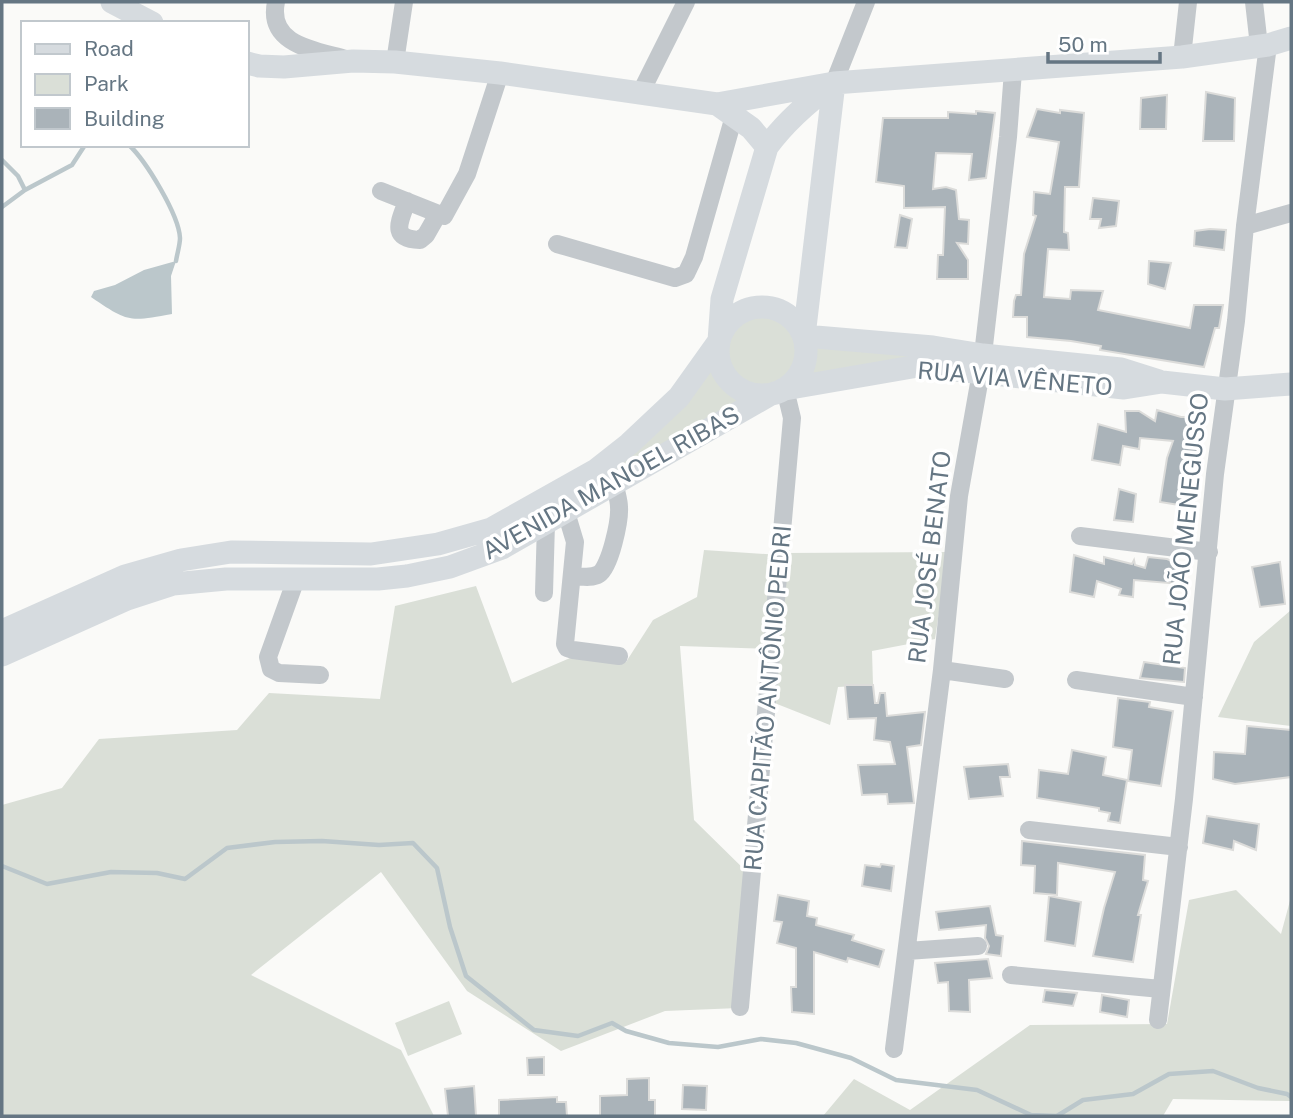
<svg xmlns="http://www.w3.org/2000/svg" width="1293" height="1118" font-family="'Public Sans',sans-serif">
  <style>
    .green { fill: #dadfd7 }
    .water { fill: #bbc7cb }
    .lines { fill: none; stroke-linecap: round; stroke-linejoin: round }
    .stream { stroke: #bbc7cb; stroke-width: 4.5 }
    .building { fill: #aab3b9; stroke: #dcdcda; stroke-width: 2 }
    .minor { stroke: #c3c8cc; stroke-width: 18 }
    .major { stroke: #d6dbdf; stroke-width: 23 }
    .labels { text-anchor: middle; stroke-width: 7; stroke-linejoin: round; paint-order: stroke }
    .street-label { font-size: 24px; fill: #657683; stroke: #fff }
  </style>
  <rect width="100%" height="100%" fill="#fafaf8"/>
  <!-- green -->
  <path class="green" d="M728 351a34 34 0 1 1 68 0a34 34 0 1 1-68 0Z
    M 813,340 L 926,359 L 804,377 Z
    M 712,356 C 716,382 728,390 751,400 L 616,471 L 614,468 Z
    M 704,550 L 779,555 L 770,649 L 680,646 L 694,820 L 751,876 L 739,1008 L 665,1011 L 561,1051 L 467,991 L 381,872 L 251,975 L 401,1050 L 434,1116 L 2,1116 L 2,805 L 62,788 L 99,739 L 237,730 L 269,693 L 380,699 L 395,606 L 476,586 L 512,683 L 570,658 L 626,662 L 653,620 L 697,597 Z
    M 948,552 L 935,639 L 872,651 L 873,685 L 838,687 L 830,725 L 772,702 L 786,553 Z
    M 1291,610 L 1291,726 L 1218,717 L 1254,642 Z
    M 1236,890 L 1281,934 L 1291,897 L 1291,1101 L 1173,1099 L 1163,1116 L 823,1116 L 854,1079 L 910,1110 L 1030,1025 L 1167,1024 L 1189,900 Z
    M 449,1001 L 462,1034 L 408,1056 L 395,1023 Z"/>
  <!-- water -->
  <path class="water" d="M 176,261 L 171,276 L 172,314 C 128,322 128,322 91,297 L 94,291 L 115,285 L 144,270 Z"/>
  <g class="lines">
    <!-- stream -->
    <path class="stream" d="M 129,145 C 146,161 179,215 180,238 C 180,245 177,254 176,261
      M 2,160 L 18,176 L 25,190 L 2,207
      M 25,190 L 72,165 L 85,145
      M 2,866 L 47,884 L 111,872 L 157,873 L 185,879 L 227,848 L 275,842 L 322,841 L 379,845 L 413,843 L 437,868 L 450,927 L 466,976 L 534,1030 L 578,1036 L 612,1023 L 626,1031 L 669,1043 L 718,1047 L 761,1039 L 796,1043 L 851,1058 L 896,1080 L 977,1090 L 1031,1115 L 1056,1116
      M 1057,1116 L 1083,1100 L 1133,1094 L 1169,1074 L 1213,1071 L 1258,1088 L 1287,1094 L 1291,1097"/>
  </g>
  <!-- building -->
  <path class="building" d="M 1206,92 L 1235,98 L 1234,141 L 1203,141 Z
    M 1167,95 L 1166,129 L 1140,129 L 1141,98 Z
    M 1037,109 L 1060,113 L 1060,110 L 1084,113 L 1079,187 L 1065,187 L 1064,232 L 1068,233 L 1069,250 L 1048,249 L 1044,297 L 1070,299 L 1071,290 L 1103,291 L 1098,310 L 1190,328 L 1194,305 L 1223,305 L 1219,328 L 1215,328 L 1204,367 L 1100,350 L 1101,346 L 1071,341 L 1027,337 L 1027,317 L 1013,317 L 1014,301 L 1016,295 L 1021,295 L 1024,254 L 1036,216 L 1033,215 L 1034,192 L 1050,194 L 1059,142 L 1027,137 Z
    M 976,111 L 995,113 L 986,178 L 969,180 L 972,154 L 936,153 L 933,189 L 946,187 L 956,190 L 959,219 L 969,220 L 968,244 L 957,243 L 968,260 L 968,279 L 937,279 L 938,255 L 943,255 L 945,207 L 904,208 L 904,186 L 876,182 L 883,118 L 948,118 L 948,112 L 976,114 Z
    M 1093,198 L 1119,201 L 1116,226 L 1099,228 L 1101,219 L 1090,219 Z
    M 900,215 L 912,219 L 907,248 L 895,247 Z
    M 1210,229 L 1226,230 L 1224,250 L 1194,246 L 1195,231 Z
    M 1149,261 L 1171,263 L 1165,289 L 1148,284 Z
    M 1157,410 L 1181,417 L 1191,417 L 1203,423 L 1192,474 L 1195,475 L 1192,507 L 1160,502 L 1167,458 L 1173,441 L 1140,438 L 1139,449 L 1123,446 L 1120,465 L 1092,460 L 1098,424 L 1126,432 L 1125,411 L 1139,411 L 1155,421 Z
    M 1119,489 L 1136,494 L 1133,522 L 1114,520 Z
    M 1074,555 L 1104,564 L 1104,557 L 1132,564 L 1134,560 L 1135,565 L 1145,568 L 1148,557 L 1167,559 L 1182,565 L 1180,584 L 1134,580 L 1133,597 L 1119,595 L 1121,589 L 1097,581 L 1094,597 L 1070,592 Z
    M 1280,562 L 1285,604 L 1260,607 L 1252,567 Z
    M 1144,662 L 1185,668 L 1184,682 L 1140,678 Z
    M 845,685 L 873,685 L 875,703 L 878,703 L 880,693 L 885,693 L 887,716 L 925,712 L 921,745 L 907,747 L 914,803 L 888,804 L 887,794 L 862,795 L 858,765 L 895,764 L 890,742 L 874,740 L 876,718 L 848,719 Z
    M 1118,698 L 1150,702 L 1149,707 L 1173,711 L 1161,786 L 1128,781 L 1132,750 L 1113,747 Z
    M 1247,726 L 1291,730 L 1291,777 L 1235,784 L 1213,779 L 1214,752 L 1245,754 Z
    M 1072,750 L 1106,757 L 1103,775 L 1127,780 L 1120,823 L 1108,821 L 1110,813 L 1099,811 L 1099,808 L 1037,798 L 1039,770 L 1068,774 Z
    M 1008,764 L 1010,777 L 1000,777 L 1003,796 L 969,799 L 964,767 Z
    M 1207,816 L 1259,824 L 1256,850 L 1234,841 L 1233,850 L 1203,843 Z
    M 1022,841 L 1145,855 L 1143,880 L 1148,881 L 1138,915 L 1141,915 L 1133,962 L 1093,956 L 1104,908 L 1115,872 L 1058,863 L 1057,895 L 1034,893 L 1035,866 L 1021,865 Z
    M 881,864 L 894,866 L 891,891 L 862,886 L 865,865 L 880,867 Z
    M 778,895 L 809,901 L 807,916 L 817,918 L 816,925 L 854,935 L 852,940 L 884,950 L 879,967 L 848,958 L 847,962 L 814,952 L 814,1014 L 792,1012 L 791,987 L 796,987 L 796,948 L 777,943 L 782,922 L 774,921 Z
    M 1049,896 L 1081,902 L 1075,946 L 1045,941 Z
    M 990,906 L 996,935 L 1003,936 L 1001,956 L 986,954 L 989,946 L 985,938 L 986,925 L 939,930 L 936,912 Z
    M 988,959 L 992,978 L 969,980 L 970,1012 L 949,1011 L 948,982 L 938,983 L 935,963 Z
    M 1045,990 L 1077,993 L 1073,1006 L 1043,1002 Z
    M 1102,995 L 1129,1000 L 1127,1017 L 1100,1012 Z
    M 544,1057 L 544,1075 L 528,1075 L 527,1058 Z
    M 649,1078 L 649,1100 L 655,1100 L 655,1116 L 600,1116 L 600,1096 L 627,1095 L 627,1079 Z
    M 683,1085 L 707,1086 L 706,1110 L 682,1109 Z
    M 474,1086 L 476,1116 L 448,1116 L 445,1089 Z
    M 557,1097 L 557,1102 L 566,1102 L 567,1116 L 499,1116 L 499,1100 Z"/>
  <g class="lines">
    <!-- minor -->
    <path class="minor" d="M 276,2 C 267,45 315,50 346,59
      M 1254,2 L 1259,46
      M 1182,57 L 1188,2
      M 395,62 L 404,2
      M 834,83 L 866,2
      M 640,94 L 686,2
      M 381,191 L 444,216 L 467,174 L 500,73
      M 407,201 C 400,221 389,239 420,240 L 426,235 L 438,214
      M 1245,226 L 1291,213
      M 557,244 L 675,278 L 686,274 L 694,257 L 734,116
      M 566,512 L 575,542 L 565,644 L 567,648 L 573,650 L 619,656
      M 1080,536 L 1209,552
      M 572,576 C 580,576 591,579 599,574 C 610,567 620,521 619,507 C 619,500 616,492 615,485
      M 296,579 L 268,657 L 271,669 L 279,673 L 320,675
      M 544,593 L 546,523
      M 942,670 L 1005,679
      M 1076,680 L 1194,697
      M 1029,830 L 1179,847
      M 907,951 L 978,946
      M 1011,975 L 1161,989
      M 740,1007 L 792,418 L 785,389
      M 1158,1020 L 1184,799 L 1215,474 L 1236,321 L 1245,226 L 1268,45
      M 894,1049 L 942,670 L 959,496 L 981,372 L 1008,137 L 1013,71"/>
    <!-- major -->
    <path class="major" d="M 112,2 L 152,23
      M 247,63 L 259,66 L 284,67 L 353,61 L 395,62 L 500,73 L 717,104 L 834,83 L 1182,57 L 1268,45 L 1291,38
      M 717,104 L 751,128 L 767,147
      M718 351a44 44 0 1 1 88 0a44 44 0 1 1-88 0Z
      M 804,336 L 933,347 L 983,355 L 1121,369 L 1159,381
      M 804,336 L 834,83
      M 785,389 L 918,366 L 1124,388 L 1162,382 L 1225,389 L 1291,384
      M 2,631 L 125,576 L 181,560 L 231,552 L 371,554 L 438,544 L 491,529 L 596,470 L 629,444 L 679,397 L 719,341 L 722,299 L 767,147 C 786,121 808,102 834,83
      M 2,655 L 127,599 L 173,584 L 226,579 L 378,579 L 407,576 L 450,567 L 502,548 L 771,394"/>
  </g>
  <g class="labels">
    <!-- street labels -->
    <g class="street-label">
      <text transform="translate(1015 379) rotate(5)" y="8">RUA VIA VÊNETO</text>
      <text transform="translate(611 483) rotate(-29)" y="8">AVENIDA MANOEL RIBAS</text>
      <text transform="translate(1186 529) rotate(-84)" y="8">RUA JOÃO MENEGUSSO</text>
      <text transform="translate(930 557) rotate(-83)" y="8">RUA JOSÉ BENATO</text>
      <text transform="translate(768 698) rotate(-85)" y="8">RUA CAPITÃO ANTÔNIO PEDRI</text>
    </g>
  </g>
  <!-- border -->
  <rect width="1293" height="1118" fill="none" stroke="#657683" stroke-width="7"/>
  <!-- legend -->
  <rect x="21" y="21" width="228" height="126" fill="#ffffff" stroke="#c1c8cd" stroke-width="2"/>
  <rect x="35" y="44" width="35" height="10" fill="#d6dbdf" stroke="#c1c8cd" stroke-width="2"/>
  <text x="84" y="56" font-size="21" fill="#657683">Road</text>
  <rect x="35" y="74" width="35" height="21" fill="#dadfd7" stroke="#c1c8cd" stroke-width="2"/>
  <text x="84" y="91" font-size="21" fill="#657683">Park</text>
  <rect x="35" y="108" width="35" height="21" fill="#aab3b9" stroke="#c1c8cd" stroke-width="2"/>
  <text x="84" y="126" font-size="21" fill="#657683">Building</text>
  <!-- scale -->
  <path d="M1048 52v10h112v-10" fill="none" stroke="#657683" stroke-width="3.5"/>
  <text x="1058" y="52" font-size="21" fill="#657683" stroke="#ffffff" stroke-width="5" paint-order="stroke">50 m</text>
</svg>
